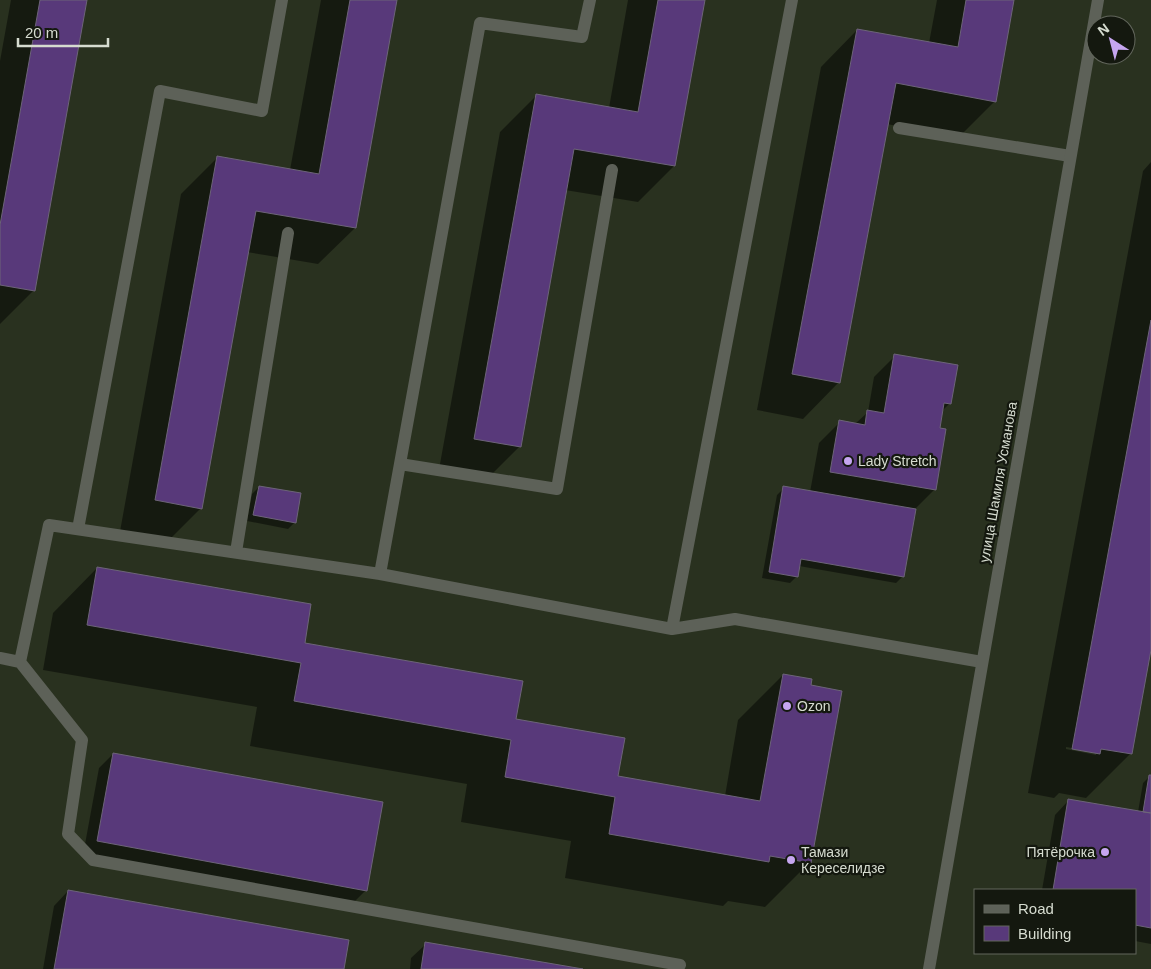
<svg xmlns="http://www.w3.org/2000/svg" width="1151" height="969" font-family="Helvetica,sans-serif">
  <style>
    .shadow { fill: #0007; fill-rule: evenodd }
    .building { fill: #58397a; stroke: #6d6479 }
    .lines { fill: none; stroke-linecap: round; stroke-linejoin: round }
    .lane { stroke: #5d6158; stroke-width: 12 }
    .street { stroke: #5d6158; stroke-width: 12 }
    .poi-dot { fill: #c6a6f0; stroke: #14180f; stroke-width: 2 }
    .labels { text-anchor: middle; stroke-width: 4.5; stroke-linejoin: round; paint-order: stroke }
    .poi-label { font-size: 14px; fill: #d6dcd0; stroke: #14180f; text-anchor: start }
    .street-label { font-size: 14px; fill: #d6dcd0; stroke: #14180f }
  </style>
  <rect width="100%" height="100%" fill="#29311f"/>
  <!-- shadow -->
  <path class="shadow" d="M 11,0 L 86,0 L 34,290 L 0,324 L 0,61 Z
    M 321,0 L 396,0 L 355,228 L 318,264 L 247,252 L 201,508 L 164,545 L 119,537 L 181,194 L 217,158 L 290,170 Z
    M 628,0 L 704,0 L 674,166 L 638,202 L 565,190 L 520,446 L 483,483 L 438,475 L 500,132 L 536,96 L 609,108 Z
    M 937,0 L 1013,0 L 995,101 L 958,138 L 887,124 L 839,382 L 803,419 L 757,410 L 821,67 L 857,30 L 929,43 Z
    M 1151,162 L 1151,643 L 1131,753 L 1086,798 L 1059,793 L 1054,798 L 1028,793 L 1143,171 ZM 1066,747 L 1096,752 L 1096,755 L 1066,749 Z
    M 895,356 L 950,403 L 942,411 L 935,489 L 915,509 L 903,576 L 896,583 L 799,566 L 797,576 L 790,583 L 762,578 L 777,495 L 784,488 L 810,492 L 819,443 L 840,422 L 855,424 L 868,412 L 874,377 Z
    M 259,487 L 295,522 L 288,529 L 247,521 L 252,494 Z
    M 97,568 L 514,720 L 617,777 L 725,796 L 738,720 L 783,675 L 809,863 L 765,907 L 728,901 L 723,906 L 565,878 L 571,841 L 461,822 L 467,784 L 250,746 L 257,707 L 43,670 L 53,613 Z
    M 113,754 L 366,890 L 352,904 L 83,855 L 99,768 Z
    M 1150,776 L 1151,776 L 1151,944 L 1135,941 L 1135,890 L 1042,890 L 1055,815 L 1069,800 L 1138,812 L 1143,783 Z
    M 68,891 L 343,969 L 43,969 L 54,906 Z
    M 426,944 L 576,969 L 410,969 L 411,958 Z"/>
  <!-- building -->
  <path class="building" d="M 40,0 L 87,0 L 35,291 L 0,285 L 0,225 Z
    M 350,0 L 397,0 L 356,228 L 256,211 L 202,509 L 155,500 L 217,156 L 319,174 Z
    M 658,0 L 705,0 L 675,166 L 574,149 L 521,447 L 474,439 L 536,94 L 638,112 Z
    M 966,0 L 1014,0 L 996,102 L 896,83 L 840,383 L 792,374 L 857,29 L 958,47 Z
    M 1151,320 L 1151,650 L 1132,754 L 1101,749 L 1100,754 L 1072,749 Z
    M 894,354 L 958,365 L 951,404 L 944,403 L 940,428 L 946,429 L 936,490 L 830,472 L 839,420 L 865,425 L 867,410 L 884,413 Z
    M 259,486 L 301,493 L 296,523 L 253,515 Z
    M 783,486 L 916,509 L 904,577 L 801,559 L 798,577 L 769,572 Z
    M 97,567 L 311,604 L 305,643 L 523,681 L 516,719 L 625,738 L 618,776 L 760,801 L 783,674 L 812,679 L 811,685 L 842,691 L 811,863 L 770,856 L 769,862 L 609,834 L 615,797 L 505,777 L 511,740 L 294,701 L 301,663 L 87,625 Z
    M 113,753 L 383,802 L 367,891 L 97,841 Z
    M 1149,775 L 1151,775 L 1151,813 L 1143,812 Z
    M 1068,799 L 1151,813 L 1151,928 L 1135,925 L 1135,890 L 1053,890 Z
    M 68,890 L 349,940 L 344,969 L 54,969 Z
    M 425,942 L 583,969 L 421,969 Z"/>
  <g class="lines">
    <!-- lane -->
    <path class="lane" d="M 899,128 L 1070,156
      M 400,464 L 557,489 L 612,170
      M 78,529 L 160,91 L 262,111 L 282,0
      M 236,552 L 288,233
      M 380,574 L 480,23 L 582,37 L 590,0
      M 672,629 L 792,0
      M 0,658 L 20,662 L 49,525 L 380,574 L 672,629 L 735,619 L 982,662
      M 20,662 L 82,740 L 68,834 L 93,860 L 680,965"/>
    <!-- street -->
    <path class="street" d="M 929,969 L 1098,0"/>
  </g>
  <!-- markers -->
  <g class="poi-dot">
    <circle cx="848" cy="461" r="5"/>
    <circle cx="787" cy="706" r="5"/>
    <circle cx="1105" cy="852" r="5"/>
    <circle cx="791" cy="860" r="5"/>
  </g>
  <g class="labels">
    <!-- poi labels -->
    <g class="poi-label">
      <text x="858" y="466">Lady Stretch</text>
      <text x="797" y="711">Ozon</text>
      <text x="801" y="857">Тамази<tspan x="801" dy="16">Кереселидзе</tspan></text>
      <text x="1095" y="857" text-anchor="end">Пятёрочка</text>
    </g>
    <!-- street labels -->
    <g class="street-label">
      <text transform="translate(998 482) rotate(-80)" y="5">улица Шамиля Усманова</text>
    </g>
  </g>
  <!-- legend -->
  <rect x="974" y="889" width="162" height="65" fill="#14180f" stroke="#62665c"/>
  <rect x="984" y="905" width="25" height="8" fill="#5d6158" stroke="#62665c"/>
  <text x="1018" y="914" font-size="15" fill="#d6dcd0">Road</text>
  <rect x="984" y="926" width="25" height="15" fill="#58397a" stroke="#62665c"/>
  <text x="1018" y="939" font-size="15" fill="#d6dcd0">Building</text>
  <!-- north arrow -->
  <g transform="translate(1111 40) rotate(324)"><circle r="24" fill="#14180f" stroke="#62665c"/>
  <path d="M0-4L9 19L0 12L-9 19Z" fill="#c6a6f0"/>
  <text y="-8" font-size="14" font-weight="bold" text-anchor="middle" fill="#d6dcd0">N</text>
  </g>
  <!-- scale -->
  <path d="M18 38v8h90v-8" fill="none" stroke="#d6dcd0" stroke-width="2.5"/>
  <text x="25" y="38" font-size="15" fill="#d6dcd0" stroke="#14180f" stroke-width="4" paint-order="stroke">20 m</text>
</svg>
